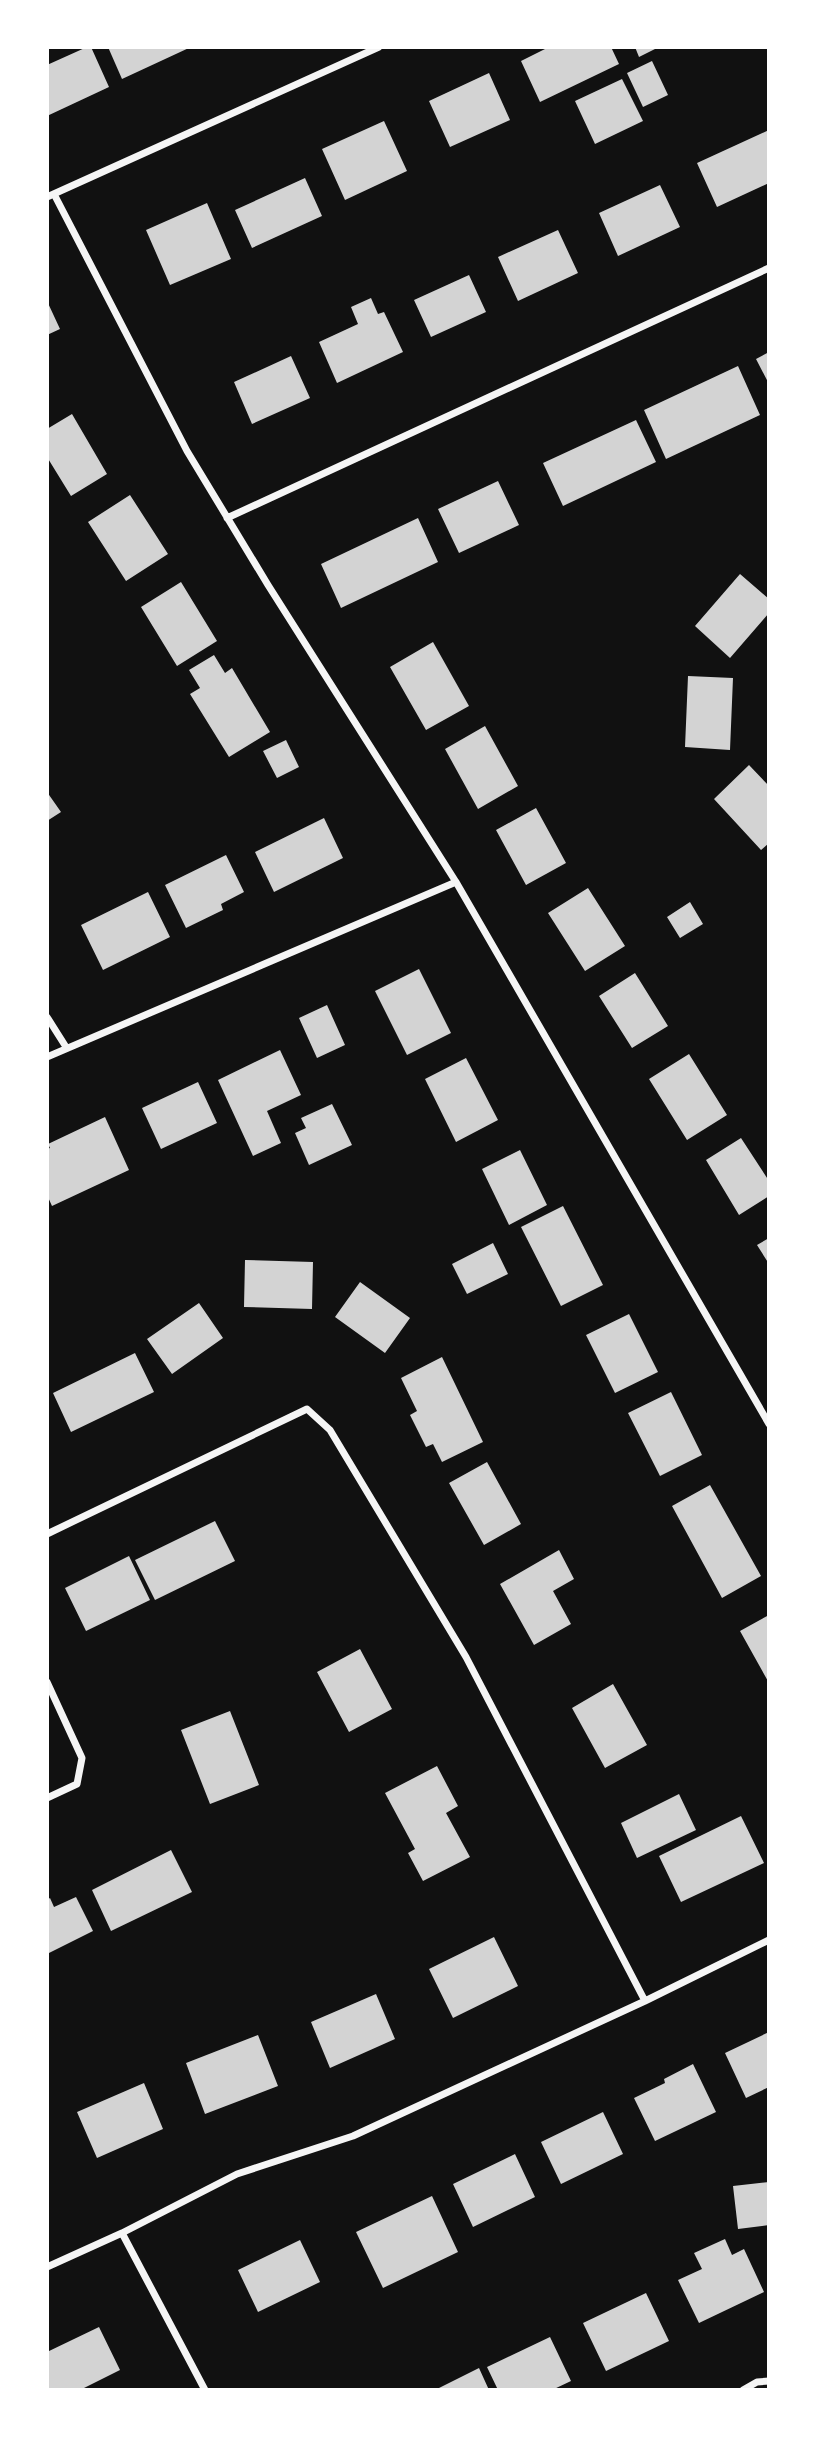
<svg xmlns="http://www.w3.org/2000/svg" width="816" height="2437" font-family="Roboto,sans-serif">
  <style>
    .building { fill: #d3d3d3 }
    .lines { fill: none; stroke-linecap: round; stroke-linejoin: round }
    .minor { stroke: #f5f5f5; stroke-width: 7 }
  </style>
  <rect width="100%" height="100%" fill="#111"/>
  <!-- building -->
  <path class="building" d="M 87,47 L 91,47 L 109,87 L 47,116 L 47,65 Z
    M 108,47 L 191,47 L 122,79 Z
    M 549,47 L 611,47 L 619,64 L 540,102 L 521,61 Z
    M 635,47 L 659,47 L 639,57 Z
    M 652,61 L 668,95 L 643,107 L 627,73 Z
    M 489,73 L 510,120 L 450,147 L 429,101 Z
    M 622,79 L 643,121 L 595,144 L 575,101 Z
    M 384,121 L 407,171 L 345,200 L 322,149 Z
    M 769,130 L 769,183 L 717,207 L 697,163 Z
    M 305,178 L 322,216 L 252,248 L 235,210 Z
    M 660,185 L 680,227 L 618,256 L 599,213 Z
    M 207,203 L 231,259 L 170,285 L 146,230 Z
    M 558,230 L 578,273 L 518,301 L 498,257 Z
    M 469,275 L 486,312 L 431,337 L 414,300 Z
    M 371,298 L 378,314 L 384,312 L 403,352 L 337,383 L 319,342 L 358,324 L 351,307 Z
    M 47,301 L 60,329 L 47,335 Z
    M 769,352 L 769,384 L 756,359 Z
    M 291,356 L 310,398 L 252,424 L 234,382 Z
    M 738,366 L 760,415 L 666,459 L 644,410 Z
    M 72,414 L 107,474 L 71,496 L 47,457 L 47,429 Z
    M 636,420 L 656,462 L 563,506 L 543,463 Z
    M 498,481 L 519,525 L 459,553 L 438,509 Z
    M 130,495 L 168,554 L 126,581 L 88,522 Z
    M 418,518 L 438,562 L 341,608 L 321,564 Z
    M 740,574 L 769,599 L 769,613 L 730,658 L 695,626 Z
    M 181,582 L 217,641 L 177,666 L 141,607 Z
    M 433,642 L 469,706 L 426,730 L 390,667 Z
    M 214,655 L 225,673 L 232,668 L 270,732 L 229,757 L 190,694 L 200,688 L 189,670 Z
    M 688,676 L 733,678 L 730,750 L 685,747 Z
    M 485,726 L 518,786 L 478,809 L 445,749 Z
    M 286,740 L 299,767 L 277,778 L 263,751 Z
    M 749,765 L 769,786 L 769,843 L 761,850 L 714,799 Z
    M 47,792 L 61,812 L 47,821 Z
    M 536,808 L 566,863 L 526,885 L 496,830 Z
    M 324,818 L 343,858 L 274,892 L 255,852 Z
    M 226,855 L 244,892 L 221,904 L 223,910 L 186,928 L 165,885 Z
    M 588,888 L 625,946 L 585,971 L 548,913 Z
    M 148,892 L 170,937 L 103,970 L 81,925 Z
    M 690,902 L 703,924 L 680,938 L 667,917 Z
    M 419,969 L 451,1033 L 407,1055 L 375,991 Z
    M 635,973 L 668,1026 L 632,1048 L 599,996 Z
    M 327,1005 L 345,1045 L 317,1058 L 299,1018 Z
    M 280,1050 L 301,1095 L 267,1111 L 281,1143 L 253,1156 L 218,1080 Z
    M 689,1054 L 727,1115 L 687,1140 L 649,1079 Z
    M 466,1058 L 498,1120 L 456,1142 L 425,1079 Z
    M 198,1082 L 217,1123 L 161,1149 L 142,1108 Z
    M 332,1104 L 352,1145 L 309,1165 L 295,1133 L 306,1128 L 301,1118 Z
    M 105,1117 L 129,1170 L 52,1206 L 47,1195 L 47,1149 L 50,1148 L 48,1144 Z
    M 741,1138 L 769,1181 L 769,1196 L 739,1215 L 706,1160 Z
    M 520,1150 L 547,1205 L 509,1225 L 482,1169 Z
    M 563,1206 L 603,1285 L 561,1306 L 521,1227 Z
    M 769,1238 L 769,1264 L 757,1245 Z
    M 493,1243 L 508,1274 L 467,1294 L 452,1264 Z
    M 245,1260 L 313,1262 L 312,1309 L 244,1307 Z
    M 360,1282 L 410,1318 L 385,1353 L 335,1317 Z
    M 199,1303 L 223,1338 L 172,1374 L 147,1339 Z
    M 629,1314 L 658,1372 L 615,1393 L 586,1335 Z
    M 135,1353 L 154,1392 L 71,1432 L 53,1393 Z
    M 442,1357 L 483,1442 L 442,1462 L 433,1444 L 426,1447 L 410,1415 L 417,1411 L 401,1378 Z
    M 671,1392 L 702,1455 L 660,1476 L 628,1413 Z
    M 487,1462 L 521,1524 L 484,1545 L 449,1483 Z
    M 710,1485 L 761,1576 L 722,1598 L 672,1506 Z
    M 215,1521 L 235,1561 L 155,1600 L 135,1560 Z
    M 559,1550 L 574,1579 L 553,1591 L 571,1624 L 534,1645 L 500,1584 Z
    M 129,1556 L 150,1600 L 86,1631 L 65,1588 Z
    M 769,1615 L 769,1683 L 740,1631 Z
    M 360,1649 L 392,1709 L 349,1732 L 317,1672 Z
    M 613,1684 L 647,1745 L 605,1768 L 572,1708 Z
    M 230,1711 L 259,1785 L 210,1804 L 181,1730 Z
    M 437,1766 L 458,1806 L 446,1813 L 470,1857 L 423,1881 L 408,1853 L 415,1849 L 385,1793 Z
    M 679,1794 L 696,1830 L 637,1858 L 621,1823 Z
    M 741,1816 L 764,1863 L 681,1902 L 659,1856 Z
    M 171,1850 L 192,1892 L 111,1931 L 92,1890 Z
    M 76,1897 L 93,1931 L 47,1954 L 47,1900 L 50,1898 L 54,1907 Z
    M 494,1937 L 518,1986 L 453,2018 L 429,1969 Z
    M 376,1994 L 395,2039 L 330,2068 L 311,2022 Z
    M 769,2032 L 769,2087 L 746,2098 L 725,2053 Z
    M 258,2035 L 278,2086 L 205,2114 L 186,2063 Z
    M 693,2064 L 716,2112 L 655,2141 L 634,2098 L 665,2083 L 664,2079 Z
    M 144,2083 L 163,2129 L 97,2158 L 77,2112 Z
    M 603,2112 L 623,2154 L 561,2184 L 541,2142 Z
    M 515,2154 L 535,2197 L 473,2227 L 453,2184 Z
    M 769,2182 L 769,2225 L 738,2229 L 733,2186 Z
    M 432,2196 L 458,2252 L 383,2288 L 356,2232 Z
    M 725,2239 L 732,2255 L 744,2249 L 764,2292 L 699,2323 L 678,2280 L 702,2269 L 694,2253 Z
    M 300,2240 L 320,2282 L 258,2312 L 238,2270 Z
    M 646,2293 L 669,2341 L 606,2371 L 583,2323 Z
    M 99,2327 L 120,2370 L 80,2390 L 47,2390 L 47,2352 Z
    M 550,2337 L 571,2381 L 552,2390 L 498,2390 L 487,2367 Z
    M 479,2368 L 489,2390 L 435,2390 Z"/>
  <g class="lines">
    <!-- minor -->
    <path class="minor" d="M 54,194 L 187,451 L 268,585 L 456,882 L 769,1424
      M 47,197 L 379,47
      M 227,518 L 769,268
      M 47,1017 L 66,1047
      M 47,1057 L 456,882
      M 47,1534 L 307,1409 L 330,1430 L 466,1657 L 645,2001
      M 47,1682 L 82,1758 L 77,1784 L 47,1798
      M 122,2233 L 205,2390
      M 47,2267 L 122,2233 L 237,2174 L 353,2136 L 645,2001 L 769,1940
      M 743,2390 L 757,2382 L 769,2381"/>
  </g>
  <!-- border -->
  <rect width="816" height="2437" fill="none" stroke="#ffffff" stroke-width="98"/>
</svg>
